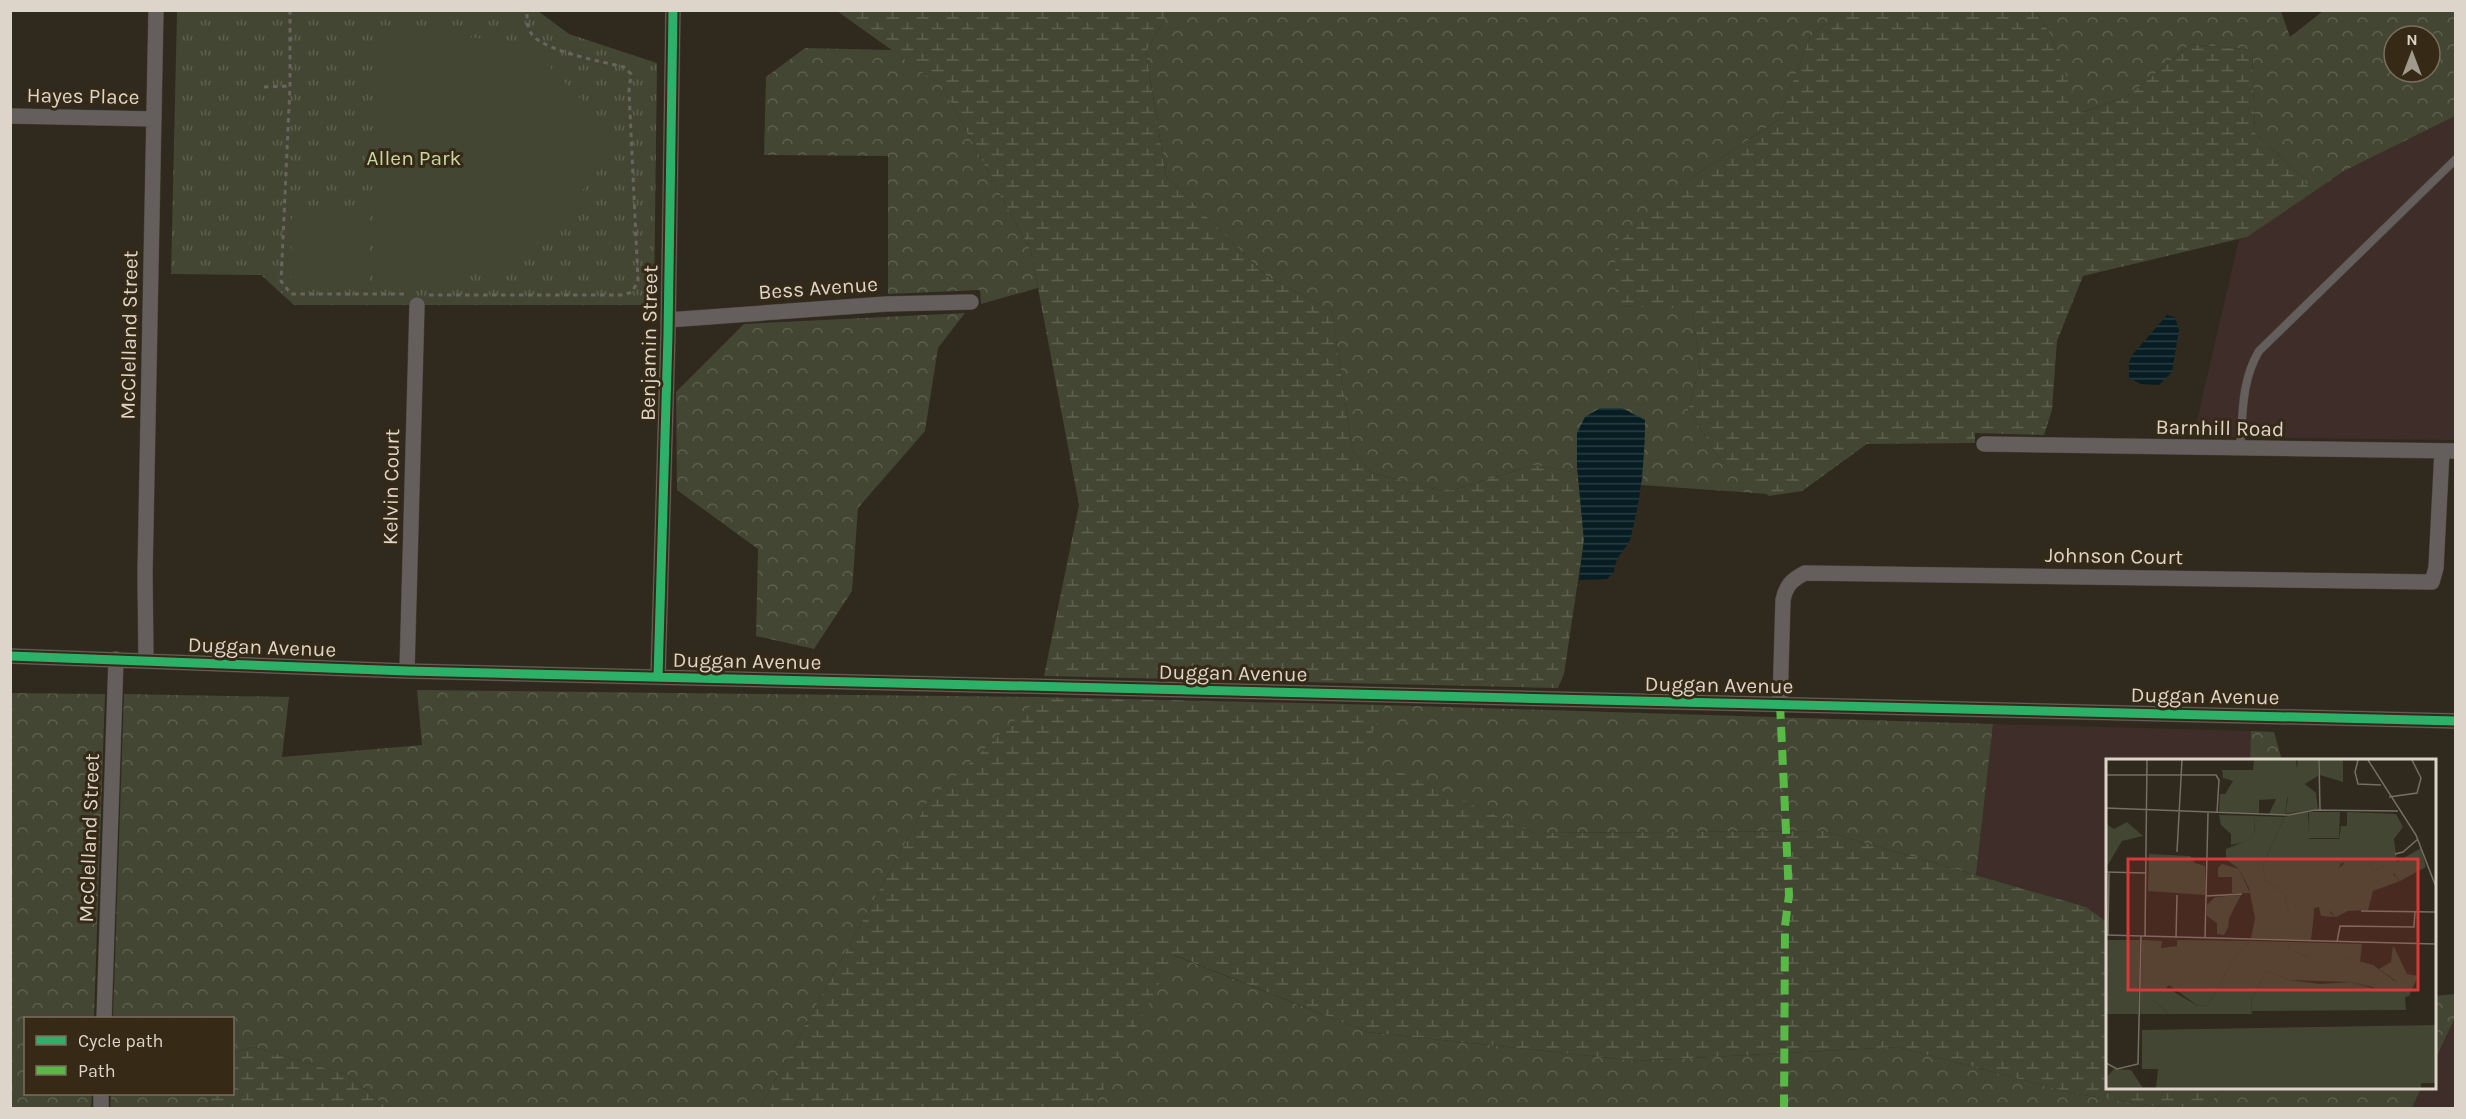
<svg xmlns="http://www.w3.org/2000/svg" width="2466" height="1119" font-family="Karla,sans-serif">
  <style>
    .commercial { fill: #3f2d29 }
    .forest { fill: url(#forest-crowns); fill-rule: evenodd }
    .wetland { fill: url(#wetland-marsh) }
    .park { fill: url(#park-tufts) }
    .pitch { fill: #424633 }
    .water { fill: url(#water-rules) }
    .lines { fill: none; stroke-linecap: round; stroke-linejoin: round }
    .lane-casing { stroke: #49443b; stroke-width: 9 }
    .street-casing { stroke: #49443b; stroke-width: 16 }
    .path { stroke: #696460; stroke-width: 3; stroke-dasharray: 4.5 4.5; stroke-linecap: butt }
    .lane { stroke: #645f5c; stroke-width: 8 }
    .street { stroke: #645f5c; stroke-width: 15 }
    .quiet { stroke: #58b947; stroke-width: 8; stroke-dasharray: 15 8; stroke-linecap: butt }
    .cycleway-casing { stroke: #362a17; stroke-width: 13 }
    .cycleway { stroke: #2db169; stroke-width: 9 }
    .labels { text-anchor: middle; stroke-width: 6; stroke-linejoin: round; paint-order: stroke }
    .street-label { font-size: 21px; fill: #ddd5ca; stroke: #362a17 }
    .park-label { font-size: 21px; fill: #c9d8a2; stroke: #362a17 }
    .inset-road { fill: none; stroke: #756e63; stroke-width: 1.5 }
    .view { fill: #d73938; fill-opacity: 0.15; stroke: #d73938; stroke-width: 3 }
    .inset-edge { fill: none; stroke: #ddd5ca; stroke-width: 3 }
  </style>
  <defs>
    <pattern id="forest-crowns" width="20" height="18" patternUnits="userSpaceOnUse" patternTransform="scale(1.5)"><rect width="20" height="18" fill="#424633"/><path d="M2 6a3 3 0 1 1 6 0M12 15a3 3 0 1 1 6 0" fill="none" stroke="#5d604f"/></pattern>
    <pattern id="wetland-marsh" width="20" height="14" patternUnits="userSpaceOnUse" patternTransform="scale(1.5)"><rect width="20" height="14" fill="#424633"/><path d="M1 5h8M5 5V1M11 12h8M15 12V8" fill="none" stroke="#5d604f"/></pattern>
    <pattern id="park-tufts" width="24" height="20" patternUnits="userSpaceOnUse" patternTransform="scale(1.5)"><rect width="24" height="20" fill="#424633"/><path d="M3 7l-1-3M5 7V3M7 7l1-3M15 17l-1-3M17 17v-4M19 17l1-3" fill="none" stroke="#5d604f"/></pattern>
    <pattern id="water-rules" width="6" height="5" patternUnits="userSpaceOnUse" patternTransform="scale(1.5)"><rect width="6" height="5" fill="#061e23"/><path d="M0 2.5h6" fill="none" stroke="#2a3e42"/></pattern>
  </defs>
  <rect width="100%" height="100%" fill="#2f291e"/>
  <!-- commercial -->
  <path class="commercial" d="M 2455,116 L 2455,440 L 2193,437 L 2239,239 L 2247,237 L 2344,171 Z
    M 1993,724 L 2251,731 L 2250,760 L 2108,760 L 2107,922 L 2086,907 L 1976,875 Z
    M 2455,1018 L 2455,1108 L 2412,1108 L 2421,1088 L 2434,1088 L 2435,1060 Z"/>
  <!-- forest -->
  <path class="forest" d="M 1169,11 L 1841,11 L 1810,37 L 1778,120 L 1688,180 L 1616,306 L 1692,308 L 1700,367 L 1688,409 L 1721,461 L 1768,494 L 1641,485 L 1643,476 L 1577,467 L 1578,473 L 1535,465 L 1446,492 L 1372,473 L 1352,450 L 1332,311 L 1266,276 L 1166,176 L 1146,52 Z
    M 2036,11 L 2281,11 L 2290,37 L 2323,11 L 2455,11 L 2455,116 L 2344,171 L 2312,193 L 2303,178 L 2255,133 L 2252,50 L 2191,44 L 2128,96 L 2080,113 L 2050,34 ZM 2394,36 L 2430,36 L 2430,72 L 2394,72 Z
    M 805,48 L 892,50 L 942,86 L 1031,251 L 1038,288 L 981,304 L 980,290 L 888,294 L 888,156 L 764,155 L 766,77 Z
    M 965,313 L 938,348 L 925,431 L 858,508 L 852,591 L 814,649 L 756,636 L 758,549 L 677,490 L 676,392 L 744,324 Z
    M 417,690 L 1040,697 L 1040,698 L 927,803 L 760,1108 L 387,1108 L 348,1075 L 253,1047 L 233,1053 L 232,1018 L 113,1018 L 124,694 L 289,697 L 282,757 L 422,745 Z
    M 11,693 L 105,694 L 94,1018 L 26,1018 L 26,1094 L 92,1094 L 91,1108 L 11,1108 Z
    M 1385,705 L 1993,724 L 1976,875 L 1824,831 L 1534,833 L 1361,755 Z
    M 2251,731 L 2274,732 L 2282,760 L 2250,760 Z
    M 1173,955 L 1367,1032 L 1637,1061 L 1897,1047 L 2077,1094 L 2168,1108 L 1094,1108 Z
    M 2455,994 L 2455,1018 L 2435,1060 L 2435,996 Z
    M 2226,1088 L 2421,1088 L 2412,1108 L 2202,1108 Z
    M 111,1094 L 209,1094 L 210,1108 L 110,1108 Z"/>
  <!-- wetland -->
  <path class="wetland" d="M 837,11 L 1169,11 L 1146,52 L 1166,176 L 1266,276 L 1332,311 L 1352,450 L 1372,473 L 1446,492 L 1535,465 L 1578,473 L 1584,540 L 1564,674 L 1558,688 L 1044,676 L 1079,505 L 1031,251 L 942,86 Z
    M 1841,11 L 2036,11 L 2050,34 L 2081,113 L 2128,96 L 2191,44 L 2252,50 L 2255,133 L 2303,178 L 2312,193 L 2247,237 L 2083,276 L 2057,341 L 2052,410 L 2044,435 L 1975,433 L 1975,443 L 1867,444 L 1802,491 L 1769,496 L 1721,461 L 1688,409 L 1700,367 L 1692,309 L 1616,306 L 1615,246 L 1688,180 L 1778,120 L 1810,37 Z
    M 1040,697 L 1385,705 L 1362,755 L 1534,833 L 1824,831 L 2086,907 L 2107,922 L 2108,1088 L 2226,1088 L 2202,1108 L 2168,1108 L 2077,1094 L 1897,1047 L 1637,1061 L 1367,1032 L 1174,955 L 1094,1108 L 760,1108 L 927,803 Z
    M 253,1047 L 348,1075 L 387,1108 L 210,1108 L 209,1094 L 232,1094 L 233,1053 Z"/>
  <!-- park -->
  <path class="park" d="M 177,11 L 538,11 L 569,34 L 657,63 L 654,305 L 294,305 L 261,275 L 171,274 Z"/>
  <!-- pitch -->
  <path class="pitch" d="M 395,27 L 528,45 L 611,130 L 607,153 L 579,196 L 549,228 L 492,269 L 439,283 L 374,283 L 380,36 Z
    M 292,213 L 370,214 L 369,286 L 291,285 Z"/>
  <!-- water -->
  <path class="water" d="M 2167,315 L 2175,317 L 2179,330 L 2172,372 L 2159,385 L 2141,384 L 2129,378 L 2129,362 L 2133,354 Z
    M 1600,408 L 1622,408 L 1645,420 C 1645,459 1641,498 1631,536 C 1627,551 1616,552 1614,572 L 1607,579 L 1579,580 L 1584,540 L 1577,467 L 1577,433 L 1585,417 Z"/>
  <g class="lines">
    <defs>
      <path id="lane" d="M 2240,449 C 2243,415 2241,381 2259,351 L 2456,159"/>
      <path id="street" d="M 10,116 L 154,119
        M 668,320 L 886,304 L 971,302
        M 1984,444 L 2456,451
        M 10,656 L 407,671 L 2456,721
        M 146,661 L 145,574 L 156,10
        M 407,671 L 417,305
        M 658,677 L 668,335 L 673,10
        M 1780,704 L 1783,600 C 1786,586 1791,580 1805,573 L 2432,582 L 2436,568 L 2442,451
        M 104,1018 L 116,659
        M 101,1108 L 101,1094"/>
    </defs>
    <!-- lane casing -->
    <use href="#lane" class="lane-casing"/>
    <!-- street casing -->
    <use href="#street" class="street-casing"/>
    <!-- path -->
    <path class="path" d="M 290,10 L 290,86 L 281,281 L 291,294 L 405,294
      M 264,87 L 290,86
      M 429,295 L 623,295 L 632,292 L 638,281 L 629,91 L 631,74 L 624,67 C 600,61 553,53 534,37 C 527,30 527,20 527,10"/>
    <!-- lane -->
    <use href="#lane" class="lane"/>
    <!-- street -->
    <use href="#street" class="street"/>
    <!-- quiet -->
    <path class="quiet" d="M 1780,704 L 1789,895 L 1785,926 L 1784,1108"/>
    <defs>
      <path id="cycleway" d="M 10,656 L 407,671 L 2456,721
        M 658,677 L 668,335 L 673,10"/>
    </defs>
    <!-- cycleway casing -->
    <use href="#cycleway" class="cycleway-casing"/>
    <!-- cycleway -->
    <use href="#cycleway" class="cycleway"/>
  </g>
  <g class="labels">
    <!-- street labels -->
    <g class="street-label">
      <text transform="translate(83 96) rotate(1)" y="7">Hayes Place</text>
      <text transform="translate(818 288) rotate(-4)" y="7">Bess Avenue</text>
      <text transform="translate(129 335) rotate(-89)" y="7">McClelland Street</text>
      <text transform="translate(649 343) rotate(-89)" y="7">Benjamin Street</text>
      <text transform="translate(2220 428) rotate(1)" y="7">Barnhill Road</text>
      <text transform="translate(391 487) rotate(-89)" y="7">Kelvin Court</text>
      <text transform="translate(2114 556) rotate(1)" y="7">Johnson Court</text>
      <text transform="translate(262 647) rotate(2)" y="7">Duggan Avenue</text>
      <text transform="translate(747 661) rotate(1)" y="7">Duggan Avenue</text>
      <text transform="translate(1233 673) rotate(1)" y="7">Duggan Avenue</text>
      <text transform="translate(1719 685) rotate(1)" y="7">Duggan Avenue</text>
      <text transform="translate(2205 696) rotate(1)" y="7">Duggan Avenue</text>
      <text transform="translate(89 838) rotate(-88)" y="7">McClelland Street</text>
    </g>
    <!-- park labels -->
    <g class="park-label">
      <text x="414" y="165">Allen Park</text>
    </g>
  </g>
  <!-- overview -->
  <g transform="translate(2106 759)">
    <rect width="330" height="330" fill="#2f291e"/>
    <path d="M 148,1 L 190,1 L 191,9 L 192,1 L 212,1 L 212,17 L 199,25 L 210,34 L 212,50 L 179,55 L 182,39 L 174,35 L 171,40 L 153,41 L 153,54 L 113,53 L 114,35 L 119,35 L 127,22 L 117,19 L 116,11 L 147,11 ZM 214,1 L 237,1 L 237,23 L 214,16 ZM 202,53 L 203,80 L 233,80 L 235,67 L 241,67 L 241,53 L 290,55 L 297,68 L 288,80 L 291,103 L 315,89 L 320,108 L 294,122 L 280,105 L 267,113 L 263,104 L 235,104 L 231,114 L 221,121 L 224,154 L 230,158 L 215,157 L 213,148 L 208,149 L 208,155 L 183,155 L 179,136 L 159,120 L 157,106 L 178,58 ZM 113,56 L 152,57 L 149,57 L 148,74 L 142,82 L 125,86 L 125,75 L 115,66 ZM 21,63 L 37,77 L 16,82 L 0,109 L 0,65 L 8,70 ZM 116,105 L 133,110 L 144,134 L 126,134 L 126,118 L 112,118 L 112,109 ZM 135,136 L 123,159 L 122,169 L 118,176 L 111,175 L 111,164 L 101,157 L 101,146 L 109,138 ZM 0,181 L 34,181 L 32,255 L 0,255 ZM 36,181 L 56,182 L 55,189 L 71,187 L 71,181 L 144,182 L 131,194 L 102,246 L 92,247 L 63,226 L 47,241 L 63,255 L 34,255 ZM 185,183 L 256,185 L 254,203 L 237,198 L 202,198 L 182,189 ZM 287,186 L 301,215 L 312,217 L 303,237 L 299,238 L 300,251 L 146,252 L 145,240 L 160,212 L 183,221 L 214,225 L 245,223 L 266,229 L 290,222 L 273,210 L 285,203 ZM 330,266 L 330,324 L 315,324 L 315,329 L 50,329 L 52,310 L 36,310 L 36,271 ZM 8,310 L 25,311 L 37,329 L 0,329 L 0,319 Z" fill="#424633"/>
    <path d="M 183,26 L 179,55 L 163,55 L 176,27 ZM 149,57 L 178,58 L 157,106 L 159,120 L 179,136 L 183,155 L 208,155 L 205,181 L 145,179 L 149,159 L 143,129 L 133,110 L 120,100 L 120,90 L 142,81 L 148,74 ZM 248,95 L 260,98 L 267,113 L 280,105 L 287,105 L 287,115 L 294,122 L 267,132 L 262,151 L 242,152 L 230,158 L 220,148 L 221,136 L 212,136 L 212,129 ZM 144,182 L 185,183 L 182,189 L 202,198 L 237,198 L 267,206 L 290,223 L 280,231 L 245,223 L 183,221 L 160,212 L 145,240 L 146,255 L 63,255 L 47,241 L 46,225 L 51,223 L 92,247 L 102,246 L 131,194 Z" fill="#424633"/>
    <path d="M 203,53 L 234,53 L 233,79 L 202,79 Z" fill="#424633"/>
    <path d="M 43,95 L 84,97 L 89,104 L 99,107 L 99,136 L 42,132 Z" fill="#424633"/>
    <path d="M 68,103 L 84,105 L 93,118 L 80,131 L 56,133 L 56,125 L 66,125 Z" fill="#424633"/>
    <path class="inset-road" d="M 213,1 L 214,51M 252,1 L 249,13 L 252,25 L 275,26M 262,1 L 310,76 L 330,128M 0,16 L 110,16 L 113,21 L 111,54M 283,38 L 311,34 L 315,19 L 306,1M 0,49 L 183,56 L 209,51 L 292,52M 71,93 L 76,1M 289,95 L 297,93 L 312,80M 0,113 L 40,114M 100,137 L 136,135M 255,152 L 330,153M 0,176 L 330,185M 2,176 L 3,113M 39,177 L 41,1M 70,179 L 71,136M 99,179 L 102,54M 231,183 L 234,167 L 308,168 L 309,153M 0,304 L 11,310 L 32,305 L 35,177"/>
    <path class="view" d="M 22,100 L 312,100 L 312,231 L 22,231 Z"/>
    <rect width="330" height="330" class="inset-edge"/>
  </g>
  <!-- border -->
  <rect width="2466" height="1119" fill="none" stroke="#ddd5ca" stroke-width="24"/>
  <!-- legend -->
  <rect x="24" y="1017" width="210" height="78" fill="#362a17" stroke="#796e5f" stroke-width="1.5"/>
  <rect x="36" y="1036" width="30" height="9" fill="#2db169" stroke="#796e5f" stroke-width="1.5"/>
  <text x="78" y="1047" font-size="18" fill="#ddd5ca">Cycle path</text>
  <rect x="36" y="1066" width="30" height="9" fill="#58b947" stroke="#796e5f" stroke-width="1.5"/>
  <text x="78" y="1077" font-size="18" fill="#ddd5ca">Path</text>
  <!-- north arrow -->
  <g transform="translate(2412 54)"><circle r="28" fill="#362a17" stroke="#796e5f" stroke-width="1.5"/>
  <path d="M0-4.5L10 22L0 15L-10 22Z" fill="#a0998e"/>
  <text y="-9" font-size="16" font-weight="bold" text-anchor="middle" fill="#ddd5ca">N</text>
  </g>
</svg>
